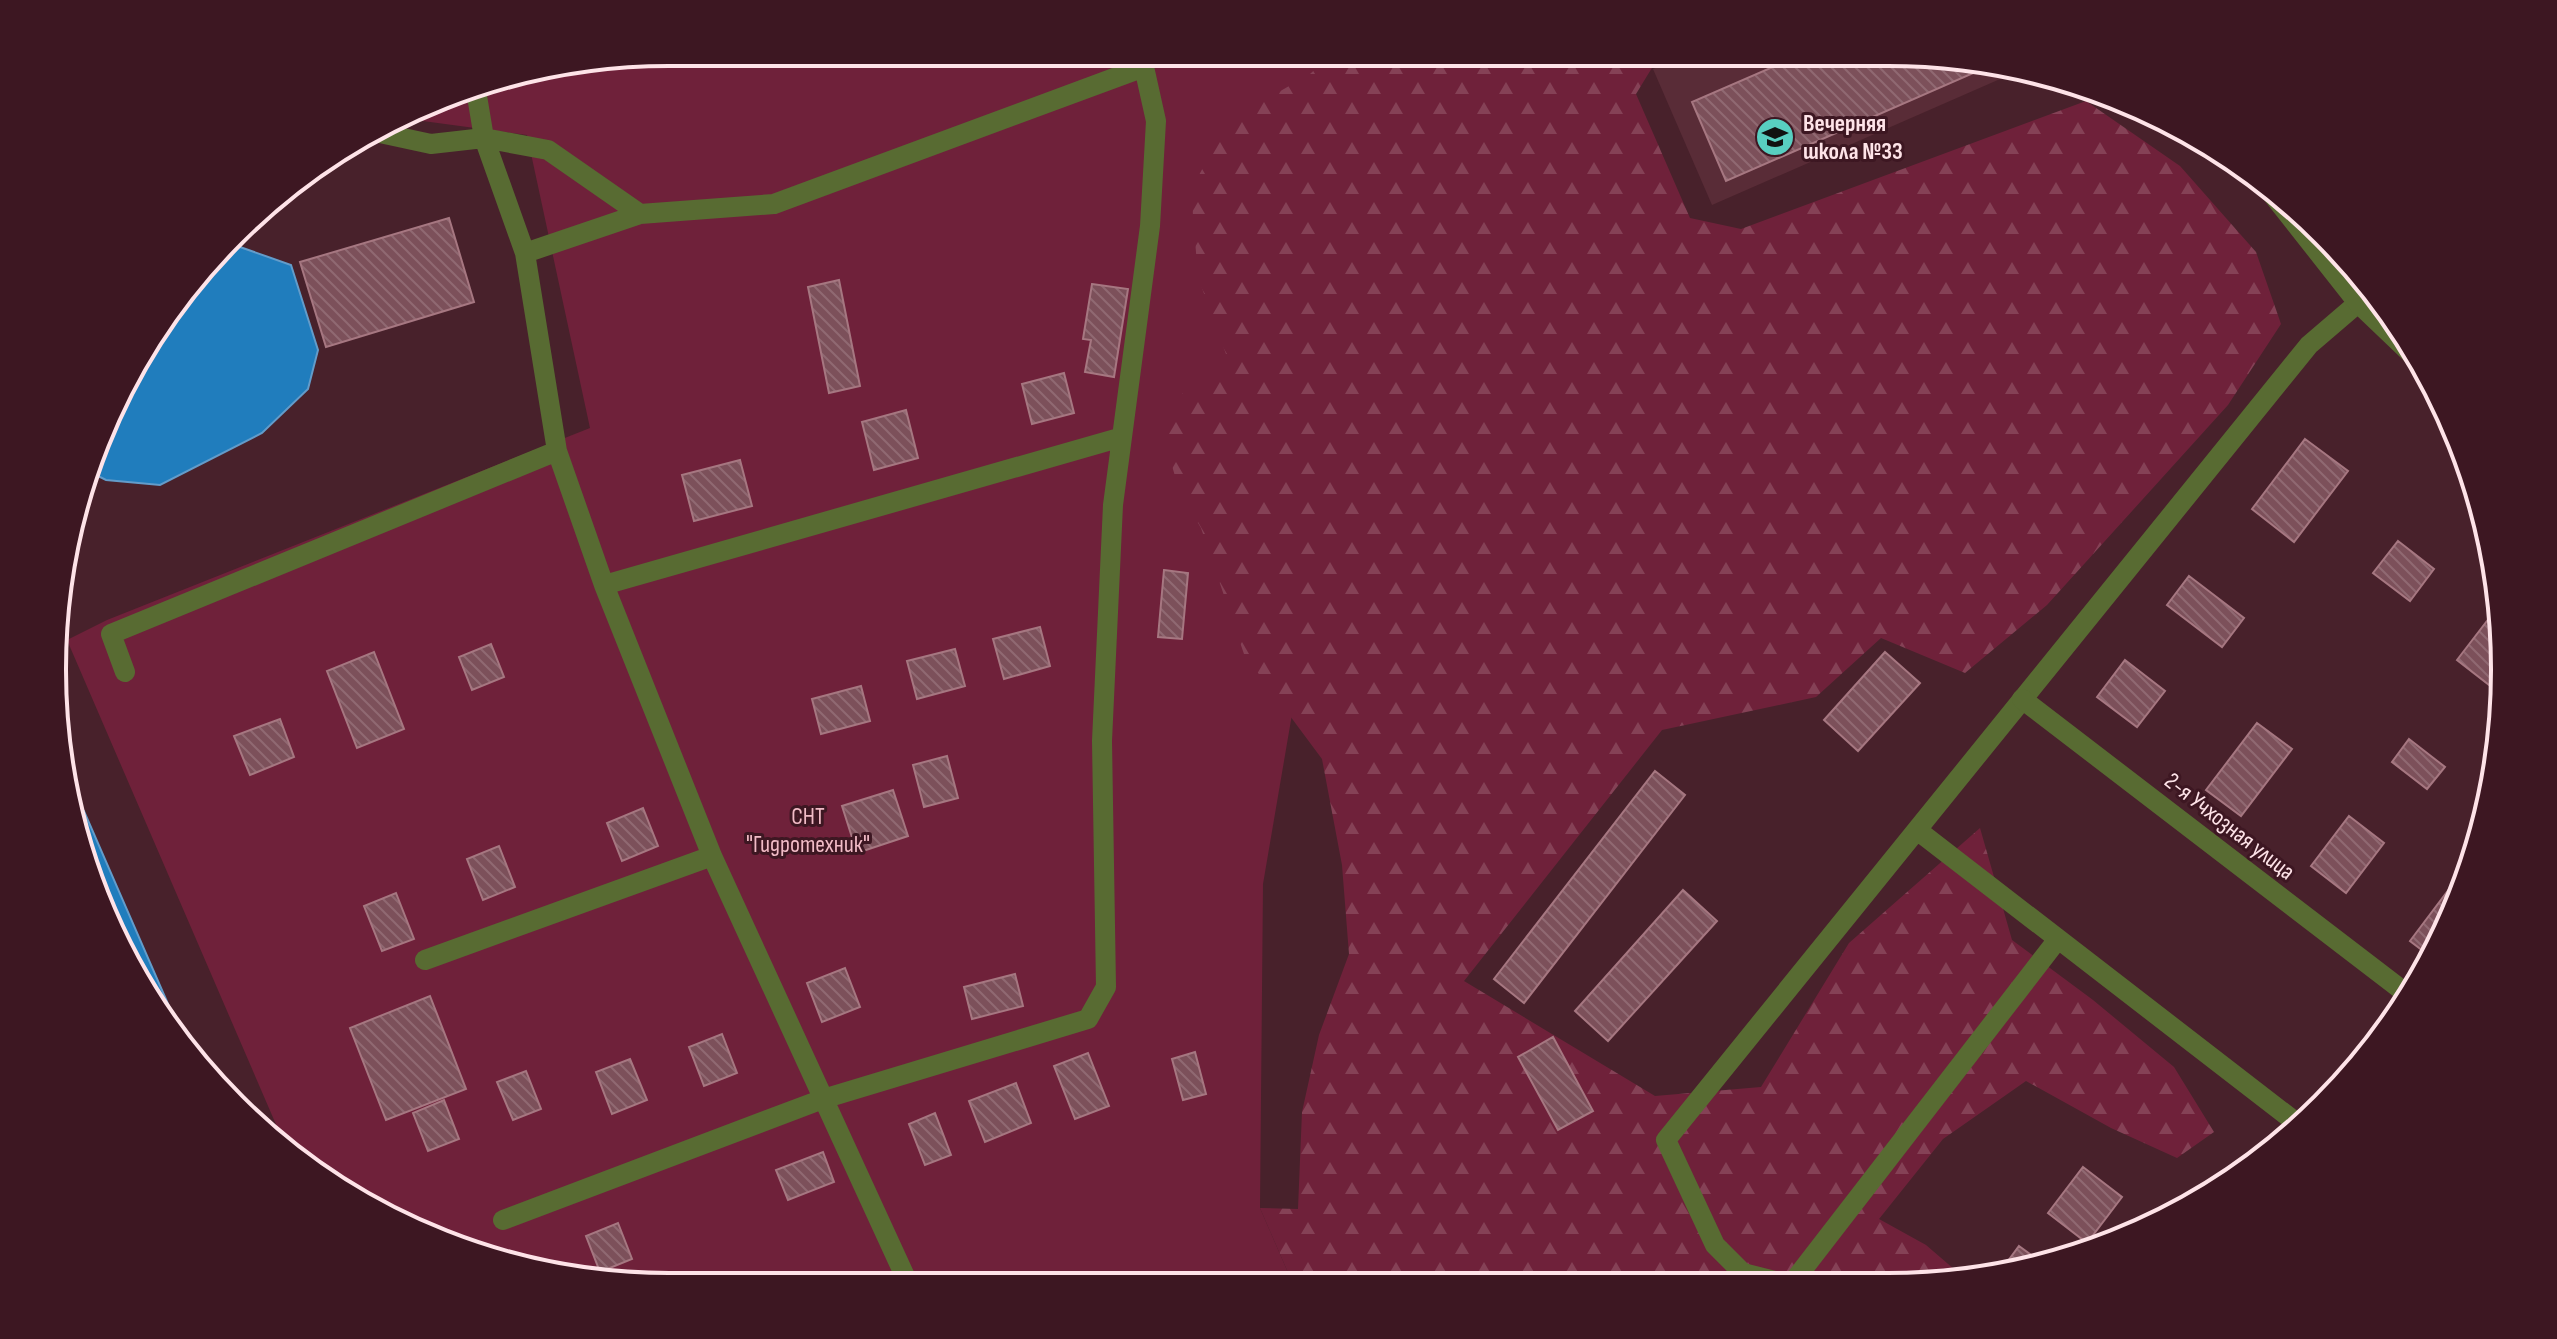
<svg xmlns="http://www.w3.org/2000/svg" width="2557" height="1339" font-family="'Sofia Sans Condensed',sans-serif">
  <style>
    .built { fill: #592c37 }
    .green { fill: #6f213a }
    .forest { fill: url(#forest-firs) }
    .water { fill: #207dbd; stroke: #639cca; stroke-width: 2 }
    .building { fill: url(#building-back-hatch); stroke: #a67781; stroke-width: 2 }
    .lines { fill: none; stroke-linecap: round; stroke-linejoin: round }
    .service { stroke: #586b32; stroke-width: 20 }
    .minor { stroke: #586b32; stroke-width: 20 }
    .tertiary { stroke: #586b32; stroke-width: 20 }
    .labels { text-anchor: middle; stroke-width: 6; stroke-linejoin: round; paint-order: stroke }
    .poi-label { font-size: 24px; font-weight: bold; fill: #fee3e8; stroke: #3d1722; text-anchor: start }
    .park-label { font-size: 24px; fill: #f1bbc6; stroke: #3d1722 }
    .street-label { font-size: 24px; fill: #fee3e8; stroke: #3d1722 }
    .rim { fill: none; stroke: #fee3e8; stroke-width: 4 }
  </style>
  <defs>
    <pattern id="forest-firs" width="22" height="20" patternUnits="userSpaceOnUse" patternTransform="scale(2)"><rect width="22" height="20" fill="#6f213a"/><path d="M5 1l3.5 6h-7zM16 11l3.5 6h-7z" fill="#854156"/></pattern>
    <pattern id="building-back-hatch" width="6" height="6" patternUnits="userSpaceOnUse" patternTransform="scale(2)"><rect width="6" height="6" fill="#7c505a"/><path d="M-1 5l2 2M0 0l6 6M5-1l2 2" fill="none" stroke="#906972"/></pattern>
  </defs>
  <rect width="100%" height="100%" fill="#48212b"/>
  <!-- built -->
  <path class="built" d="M 1691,53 L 1927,53 L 2023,69 L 1712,205 L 1653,69 Z"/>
  <!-- green -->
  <path class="green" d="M 670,52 L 1405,53 L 1263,884 L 1260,1208 L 1293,1284 L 630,1286 L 510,1266 L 396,1223 L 284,1143 L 67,640 L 107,620 L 590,428 L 527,135 L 408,119 L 471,85 Z"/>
  <!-- forest -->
  <path class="forest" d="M 1333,53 L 1661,53 L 1636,94 L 1690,218 L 1741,229 L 2086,101 L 2180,166 L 2256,252 L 2281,324 L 2228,405 L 2047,605 L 1965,673 L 1881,638 L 1816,697 L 1662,730 L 1464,981 L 1655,1096 L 1761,1087 L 1849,943 L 1980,828 L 2012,940 L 2093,1000 L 2174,1067 L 2214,1132 L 2177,1158 L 2111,1128 L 2026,1081 L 1943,1139 L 1879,1219 L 1926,1245 L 1969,1282 L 1293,1284 L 1260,1208 L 1298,1209 L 1302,1112 L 1319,1035 L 1349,954 L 1342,865 L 1322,759 L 1244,654 L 1201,528 L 1179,490 L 1162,431 L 1189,382 L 1230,365 L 1198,277 L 1191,190 L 1228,121 L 1310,74 Z"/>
  <!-- water -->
  <path class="water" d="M 240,247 L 291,265 L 318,350 L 308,389 L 262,433 L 160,485 L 106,480 L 90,472 L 156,327 L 229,248 Z
    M 68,798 L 84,811 L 182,1036 L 115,942 L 73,829 Z"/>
  <!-- building -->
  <path class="building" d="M 1805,53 L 1927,53 L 1994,64 L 1726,181 L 1692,102 Z
    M 449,218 L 474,302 L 326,347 L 300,262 Z
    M 839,280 L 860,386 L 829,393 L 808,287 Z
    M 1092,284 L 1128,289 L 1114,377 L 1085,372 L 1091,340 L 1083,339 Z
    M 1064,373 L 1074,413 L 1032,424 L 1022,384 Z
    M 906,410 L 918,458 L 874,470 L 862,422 Z
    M 2305,439 L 2348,471 L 2294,542 L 2252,509 Z
    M 740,460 L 752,506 L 694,521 L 682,475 Z
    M 2398,541 L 2434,569 L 2410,601 L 2373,573 Z
    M 1164,570 L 1188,573 L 1182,639 L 1158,637 Z
    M 2189,576 L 2244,618 L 2222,647 L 2167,605 Z
    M 2500,604 L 2503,675 L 2493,688 L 2457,660 Z
    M 1040,627 L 1050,666 L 1004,679 L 993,639 Z
    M 491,644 L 504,677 L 472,690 L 459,657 Z
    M 955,649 L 965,686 L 917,699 L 907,661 Z
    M 374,652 L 404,729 L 357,748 L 327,671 Z
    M 1885,652 L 1920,683 L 1858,751 L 1824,720 Z
    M 2125,660 L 2165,691 L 2137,727 L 2097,697 Z
    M 861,686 L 870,721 L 821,734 L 812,699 Z
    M 280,719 L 294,757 L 250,775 L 234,736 Z
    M 2257,723 L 2292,749 L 2241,816 L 2206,790 Z
    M 2409,739 L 2445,767 L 2427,789 L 2392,762 Z
    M 947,756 L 958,798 L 924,807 L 913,765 Z
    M 1655,771 L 1685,795 L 1524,1003 L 1494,979 Z
    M 893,790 L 908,836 L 857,853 L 842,806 Z
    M 643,808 L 658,846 L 622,861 L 607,823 Z
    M 2349,816 L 2384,843 L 2346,893 L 2311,866 Z
    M 499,846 L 515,887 L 483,900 L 467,859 Z
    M 2462,872 L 2467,876 L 2441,943 L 2431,957 L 2410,941 Z
    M 1683,890 L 1717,921 L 1608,1041 L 1575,1011 Z
    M 396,893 L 414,939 L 382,951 L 364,906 Z
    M 845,968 L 860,1007 L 822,1022 L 807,983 Z
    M 1015,974 L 1023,1006 L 972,1019 L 964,987 Z
    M 430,996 L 466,1089 L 386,1120 L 350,1028 Z
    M 722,1034 L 737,1073 L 704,1086 L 689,1047 Z
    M 1553,1037 L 1593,1111 L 1558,1130 L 1518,1057 Z
    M 1195,1052 L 1206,1094 L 1183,1100 L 1172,1059 Z
    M 1088,1053 L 1109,1106 L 1075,1119 L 1054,1066 Z
    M 630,1059 L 647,1100 L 612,1114 L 596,1072 Z
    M 526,1071 L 541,1109 L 513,1120 L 497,1082 Z
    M 1016,1083 L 1031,1123 L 985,1142 L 969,1101 Z
    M 444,1100 L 459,1139 L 428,1151 L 413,1113 Z
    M 935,1113 L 951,1155 L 925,1165 L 909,1124 Z
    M 823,1152 L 834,1182 L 788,1200 L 776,1170 Z
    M 2083,1167 L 2122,1197 L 2087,1243 L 2048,1213 Z
    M 618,1223 L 632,1259 L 600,1272 L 586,1236 Z
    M 2019,1246 L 2041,1262 L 2012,1270 L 2005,1265 Z"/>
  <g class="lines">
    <!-- service -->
    <path class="service" d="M 475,84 L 484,138 L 525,253 L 557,451 L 604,585 L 712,856 L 909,1285
      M 380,133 L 431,144 L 484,138 L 548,150 L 640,214
      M 525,253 L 640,214 L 774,204 L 1144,67
      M 604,585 L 1122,437
      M 125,672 L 111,634 L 557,451
      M 1917,830 L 2298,1124
      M 425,960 L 712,856
      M 503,1220 L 823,1099 L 1088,1019 L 1106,987 L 1102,741 L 1113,505 L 1150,226 L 1156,121 L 1144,67 L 1145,52
      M 1779,1282 L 1743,1273 L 1715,1245 L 1666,1140 L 2309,345 L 2358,303
      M 1793,1282 L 2058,939"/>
    <!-- minor -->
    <path class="minor" d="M 2022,699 L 2407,994"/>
    <!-- tertiary -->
    <path class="tertiary" d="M 2258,176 L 2358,303 L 2425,367"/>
  </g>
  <!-- icons -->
  <defs>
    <symbol id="school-disc" viewBox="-11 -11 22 22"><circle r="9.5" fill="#58cec0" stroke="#3d1722"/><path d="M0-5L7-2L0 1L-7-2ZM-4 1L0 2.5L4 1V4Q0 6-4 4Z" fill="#111"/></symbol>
  </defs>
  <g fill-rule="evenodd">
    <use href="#school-disc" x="1753" y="115" width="44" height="44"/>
  </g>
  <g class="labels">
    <!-- poi labels -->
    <g class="poi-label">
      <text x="1803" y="131">Вечерняя<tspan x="1803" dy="28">школа №33</tspan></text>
    </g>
    <!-- park labels -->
    <g class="park-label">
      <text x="808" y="824">СНТ<tspan x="808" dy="28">"Гидротехник"</tspan></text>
    </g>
    <!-- street labels -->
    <g class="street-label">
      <text transform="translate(2230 826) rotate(38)" y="8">2-я Учхозная улица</text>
    </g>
  </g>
  <!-- crop -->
  <path d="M0 0H2557V1339H0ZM669 66H1888A603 603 0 0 1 2491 669V670A603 603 0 0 1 1888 1273H669A603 603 0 0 1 66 670V669A603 603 0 0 1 669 66Z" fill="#3d1722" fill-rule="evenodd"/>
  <path class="rim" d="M669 66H1888A603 603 0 0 1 2491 669V670A603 603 0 0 1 1888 1273H669A603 603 0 0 1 66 670V669A603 603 0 0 1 669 66Z"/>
</svg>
